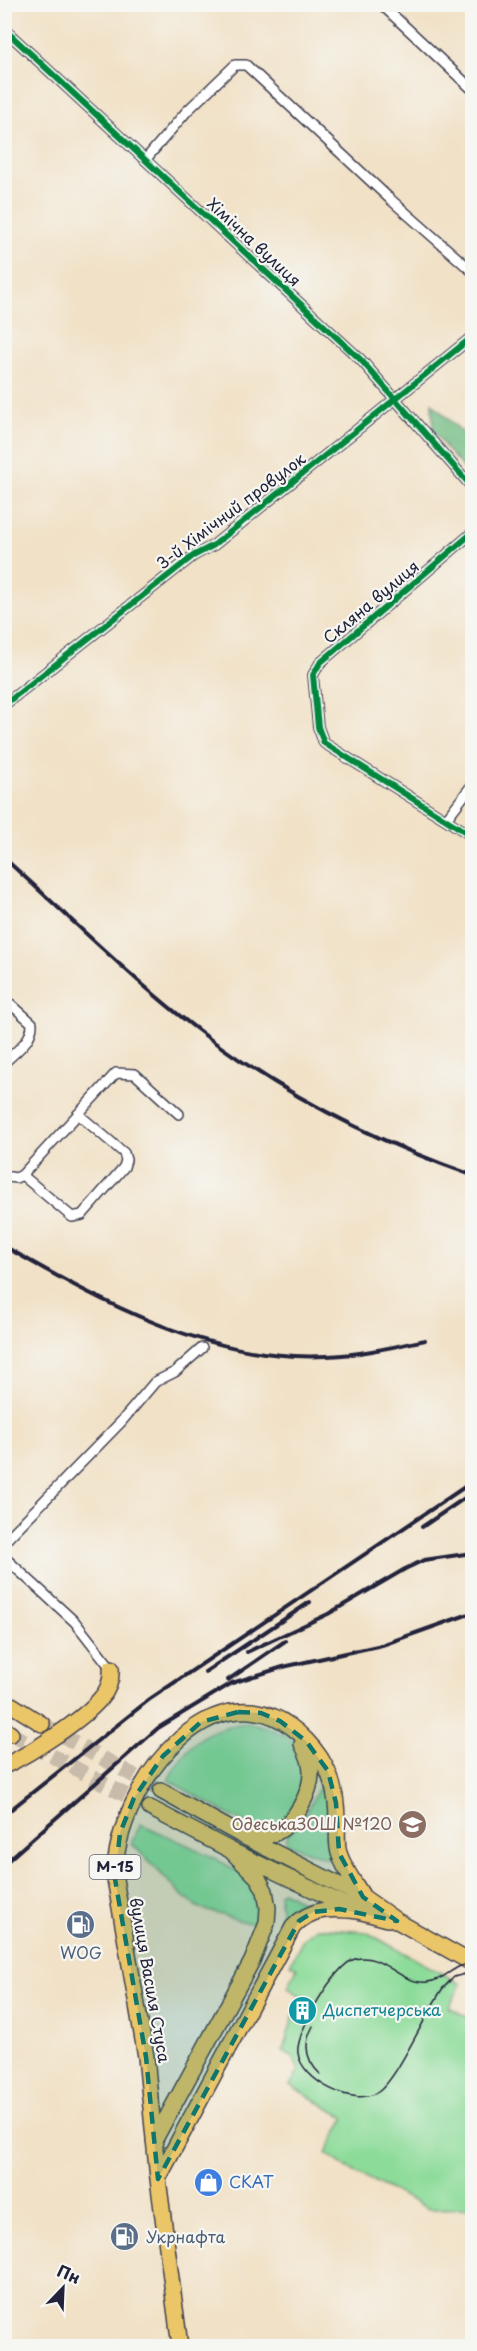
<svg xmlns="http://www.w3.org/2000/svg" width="477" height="2351" font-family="'Playpen Sans',sans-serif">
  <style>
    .green { fill: #8cdb99; stroke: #577e6a; stroke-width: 1.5 }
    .forest { fill: #71bb81; stroke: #4a6e5e; stroke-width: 1.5 }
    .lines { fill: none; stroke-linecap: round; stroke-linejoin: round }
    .primary-tunnel { stroke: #c8bbaa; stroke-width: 15; stroke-dasharray: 15 8; stroke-linecap: butt }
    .minor-casing { stroke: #413f50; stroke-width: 12 }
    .primary-casing { stroke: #413f50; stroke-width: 18 }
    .minor { stroke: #fff; stroke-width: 9 }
    .primary { stroke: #ebc669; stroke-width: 15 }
    .tram { stroke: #22223b; stroke-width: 1.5 }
    .rail { stroke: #22223b; stroke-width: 4 }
    .cycleway-casing { stroke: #f6f6f2; stroke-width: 10 }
    .cycleway { stroke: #00873e; stroke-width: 6 }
    .marked { fill: #0f766e; fill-opacity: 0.2; stroke: #0f766e; stroke-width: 4.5; stroke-dasharray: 12 8; stroke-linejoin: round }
    .labels { text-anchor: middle; stroke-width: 4.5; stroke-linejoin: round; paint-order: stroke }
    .shield { fill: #f6f6f2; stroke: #626272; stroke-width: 1.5 }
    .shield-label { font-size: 15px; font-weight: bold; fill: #22223b }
    .street-label { font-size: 16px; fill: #22223b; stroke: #f6f6f2 }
    .education-label { font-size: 16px; fill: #785e54; stroke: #f6f6f2; text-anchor: end }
    .service-label { font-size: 16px; fill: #4e5e75; stroke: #f6f6f2 }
    .culture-label { font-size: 16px; fill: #0d838f; stroke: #f6f6f2; text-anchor: start }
    .shop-label { font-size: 16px; fill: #366cbe; stroke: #f6f6f2; text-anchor: start }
  </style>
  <rect width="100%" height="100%" fill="#f6f6f2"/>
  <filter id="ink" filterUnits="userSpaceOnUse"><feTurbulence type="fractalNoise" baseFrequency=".0167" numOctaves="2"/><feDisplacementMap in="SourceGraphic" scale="12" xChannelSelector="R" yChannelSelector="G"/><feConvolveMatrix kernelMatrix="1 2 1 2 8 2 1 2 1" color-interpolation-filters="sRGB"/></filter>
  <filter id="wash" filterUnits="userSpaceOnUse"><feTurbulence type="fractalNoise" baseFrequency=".008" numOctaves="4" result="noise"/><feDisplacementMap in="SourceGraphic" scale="24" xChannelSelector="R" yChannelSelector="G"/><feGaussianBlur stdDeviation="1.35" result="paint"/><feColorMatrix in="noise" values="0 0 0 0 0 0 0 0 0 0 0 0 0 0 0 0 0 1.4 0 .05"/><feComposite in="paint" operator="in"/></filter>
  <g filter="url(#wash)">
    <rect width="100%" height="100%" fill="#f1e1c6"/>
    <!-- green -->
    <path class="green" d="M 247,1723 C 266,1725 301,1738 305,1761 C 309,1783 291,1820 270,1827 C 266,1829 261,1829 256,1830 L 168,1780 C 188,1743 204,1728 247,1723 Z
      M 323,1779 L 326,1781 C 330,1795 337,1849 328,1859 L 288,1844 L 286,1840 L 288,1834 L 308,1810 Z
      M 141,1824 C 166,1836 239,1865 252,1885 C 259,1895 261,1909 258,1921 L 256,1923 L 248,1923 L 199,1908 L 184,1897 L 131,1843 Z
      M 283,1891 L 308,1905 L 293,1916 L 283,1933 L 278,1930 L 281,1911 L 279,1893 Z
      M 317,1928 L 366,1932 L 461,1984 L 449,2007 L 472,2020 L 472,2208 L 429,2209 L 347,2168 L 326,2153 L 345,2118 L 290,2085 L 299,2070 L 292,2056 L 283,2051 L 294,2014 L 303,1997 L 288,1988 L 297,1968 L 290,1964 L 304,1938 Z"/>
    <!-- forest -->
    <path class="forest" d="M 432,403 L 472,442 L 472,477 L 447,450 L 433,429 Z"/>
  </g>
  <g filter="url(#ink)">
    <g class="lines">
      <!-- primary-tunnel -->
      <path class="primary-tunnel" d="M 42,1724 L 161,1791
        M 11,1734 L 146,1806"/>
      <defs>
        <path id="minor" d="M 381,4 L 472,89
          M 4,29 L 361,360 L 472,487
          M 145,160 L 187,111 L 235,65 L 246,65 L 390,199 L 472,271
          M 472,533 L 320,663 L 313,675 L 318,727 L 324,743 L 472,836
          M 4,705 L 193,556 L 214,545 L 472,337
          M 447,818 L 472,785
          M 4,998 L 32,1023 C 33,1040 16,1051 4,1063
          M 22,1175 L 72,1217 L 82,1215 L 124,1167 L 126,1160 L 124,1153 L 78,1114
          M 4,1176 L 16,1178 L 22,1175 L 116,1073 L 135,1074 L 179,1114
          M 4,1542 L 121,1422 L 155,1382 L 175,1372 L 202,1348
          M 4,1557 L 75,1622 L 111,1668"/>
        <path id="primary" d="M 4,1700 L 42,1724
          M 4,1729 L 11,1734
          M 4,1766 C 30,1754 83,1720 101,1698 C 109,1689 112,1680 111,1668
          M 161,1791 L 239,1834 L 363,1897 L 397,1921 L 472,1963
          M 150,1808 L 230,1850 L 358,1911 L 388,1919
          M 247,1835 C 256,1836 266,1837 275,1833 C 294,1825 312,1791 311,1771 C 311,1761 307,1753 302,1744
          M 154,2141 L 252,1961 L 267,1923 L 268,1908 L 265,1891 L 258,1878 L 230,1850
          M 158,2179 L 293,1927 C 311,1907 333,1908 358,1911
          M 180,2346 L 158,2179 L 146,2057 L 115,1879 C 113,1784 226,1642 314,1749 C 332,1771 337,1795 337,1821 C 338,1832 336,1843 339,1853 C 344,1869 355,1883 363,1897"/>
      </defs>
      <!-- minor casing -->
      <use href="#minor" class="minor-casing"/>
      <!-- primary casing -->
      <use href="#primary" class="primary-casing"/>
      <!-- minor -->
      <use href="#minor" class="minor"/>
      <!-- primary -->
      <use href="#primary" class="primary"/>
      <!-- tram -->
      <path class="tram" d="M 472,1964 C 454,1963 445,1981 427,1982 C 400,1985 383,1952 355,1959 C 335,1964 295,2033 298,2053 C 301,2080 354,2108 378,2092 C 398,2078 426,2012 443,1988 L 454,1977 L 472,1972
        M 313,2026 C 303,2044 306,2061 321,2075"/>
      <!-- rail -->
      <path class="rail" d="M 4,858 C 72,919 140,988 214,1042 C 293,1099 380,1143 472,1175
        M 4,1246 C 101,1302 211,1362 326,1356 C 359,1355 393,1347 425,1340
        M 422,1527 L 472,1493
        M 247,1652 L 328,1614 L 405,1569 L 424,1560 L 472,1553
        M 205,1672 L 310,1602
        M 228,1680 L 285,1641
        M 4,1815 L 150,1699 L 472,1482
        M 4,1864 L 158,1728 L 232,1683 L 283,1667 L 382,1645 L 472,1613"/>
      <defs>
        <path id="cycleway" d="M 4,29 L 361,360 L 472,487
          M 472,533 L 320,663 L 313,675 L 318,727 L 324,743 L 472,836
          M 4,705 L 193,556 L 214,545 L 472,337"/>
      </defs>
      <!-- cycleway casing -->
      <use href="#cycleway" class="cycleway-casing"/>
      <!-- cycleway -->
      <use href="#cycleway" class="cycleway"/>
    </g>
  </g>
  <!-- marked area -->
  <path class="marked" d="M 238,1712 L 261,1713 L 280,1721 L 306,1741 L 328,1771 L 336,1803 L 339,1853 L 363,1897 L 397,1921 L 339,1909 L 313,1912 L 299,1921 L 158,2179 L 146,2057 L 115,1879 L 120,1833 L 134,1798 L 163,1756 L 201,1722 Z"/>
  <!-- icons -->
  <defs>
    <symbol id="school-disc" viewBox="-11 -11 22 22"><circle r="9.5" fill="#8d6e63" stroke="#f6f6f2"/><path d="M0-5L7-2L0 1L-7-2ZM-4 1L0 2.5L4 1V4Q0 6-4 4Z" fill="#fff"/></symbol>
    <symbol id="fuel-disc" viewBox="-11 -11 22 22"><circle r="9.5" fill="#5c6f8a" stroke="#f6f6f2"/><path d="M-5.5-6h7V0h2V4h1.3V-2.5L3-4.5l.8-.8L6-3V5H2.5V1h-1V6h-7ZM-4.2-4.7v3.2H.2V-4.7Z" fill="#fff"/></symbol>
    <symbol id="building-disc" viewBox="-11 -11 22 22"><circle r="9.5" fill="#0f9aa8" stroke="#f6f6f2"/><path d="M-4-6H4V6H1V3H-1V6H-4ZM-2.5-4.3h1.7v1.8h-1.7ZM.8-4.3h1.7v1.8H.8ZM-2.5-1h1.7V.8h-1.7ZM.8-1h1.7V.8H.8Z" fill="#fff"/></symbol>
    <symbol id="shop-disc" viewBox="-11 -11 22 22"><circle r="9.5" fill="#3f7fe0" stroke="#f6f6f2"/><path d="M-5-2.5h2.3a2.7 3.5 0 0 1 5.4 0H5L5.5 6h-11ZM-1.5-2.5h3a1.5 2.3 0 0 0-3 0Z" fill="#fff"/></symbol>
  </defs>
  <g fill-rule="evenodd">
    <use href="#school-disc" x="396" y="1808" width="33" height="33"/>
    <use href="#fuel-disc" x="64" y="1908" width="33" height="33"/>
    <use href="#building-disc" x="286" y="1994" width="33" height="33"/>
    <use href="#shop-disc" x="192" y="2166" width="33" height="33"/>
    <use href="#fuel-disc" x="108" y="2220" width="33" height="33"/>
  </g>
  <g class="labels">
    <!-- shield labels -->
    <rect class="shield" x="89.5" y="1855" width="51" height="24" rx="4.5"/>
    <g class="shield-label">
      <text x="115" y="1872">М-15</text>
    </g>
    <!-- street labels -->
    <g class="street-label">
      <text transform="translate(254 242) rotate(43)" y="6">Хімічна вулиця</text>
      <text transform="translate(231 511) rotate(-37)" y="6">3-й Хімічний провулок</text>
      <text transform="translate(371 602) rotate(-40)" y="6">Скляна вулиця</text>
      <text transform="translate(150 1980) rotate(80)" y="6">вулиця Василя Стуса</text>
    </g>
    <!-- education labels -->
    <g class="education-label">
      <text x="392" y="1830">ОдеськаЗОШ №120</text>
    </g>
    <!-- service labels -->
    <g class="service-label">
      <text x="81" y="1959">WOG</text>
      <text x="146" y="2243" text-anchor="start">Укрнафта</text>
    </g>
    <!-- culture labels -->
    <g class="culture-label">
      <text x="323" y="2016">Диспетчерська</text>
    </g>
    <!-- shop labels -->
    <g class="shop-label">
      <text x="229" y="2188">СКАТ</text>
    </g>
  </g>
  <!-- margin -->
  <rect width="477" height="2351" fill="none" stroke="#f6f6f2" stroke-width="24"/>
  <!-- north arrow -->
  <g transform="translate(63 2288) rotate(23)" stroke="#f6f6f2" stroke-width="4.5" paint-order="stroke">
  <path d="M0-4.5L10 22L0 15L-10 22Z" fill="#22223b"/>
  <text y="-9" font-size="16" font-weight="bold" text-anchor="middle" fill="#22223b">Пн</text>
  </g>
</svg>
